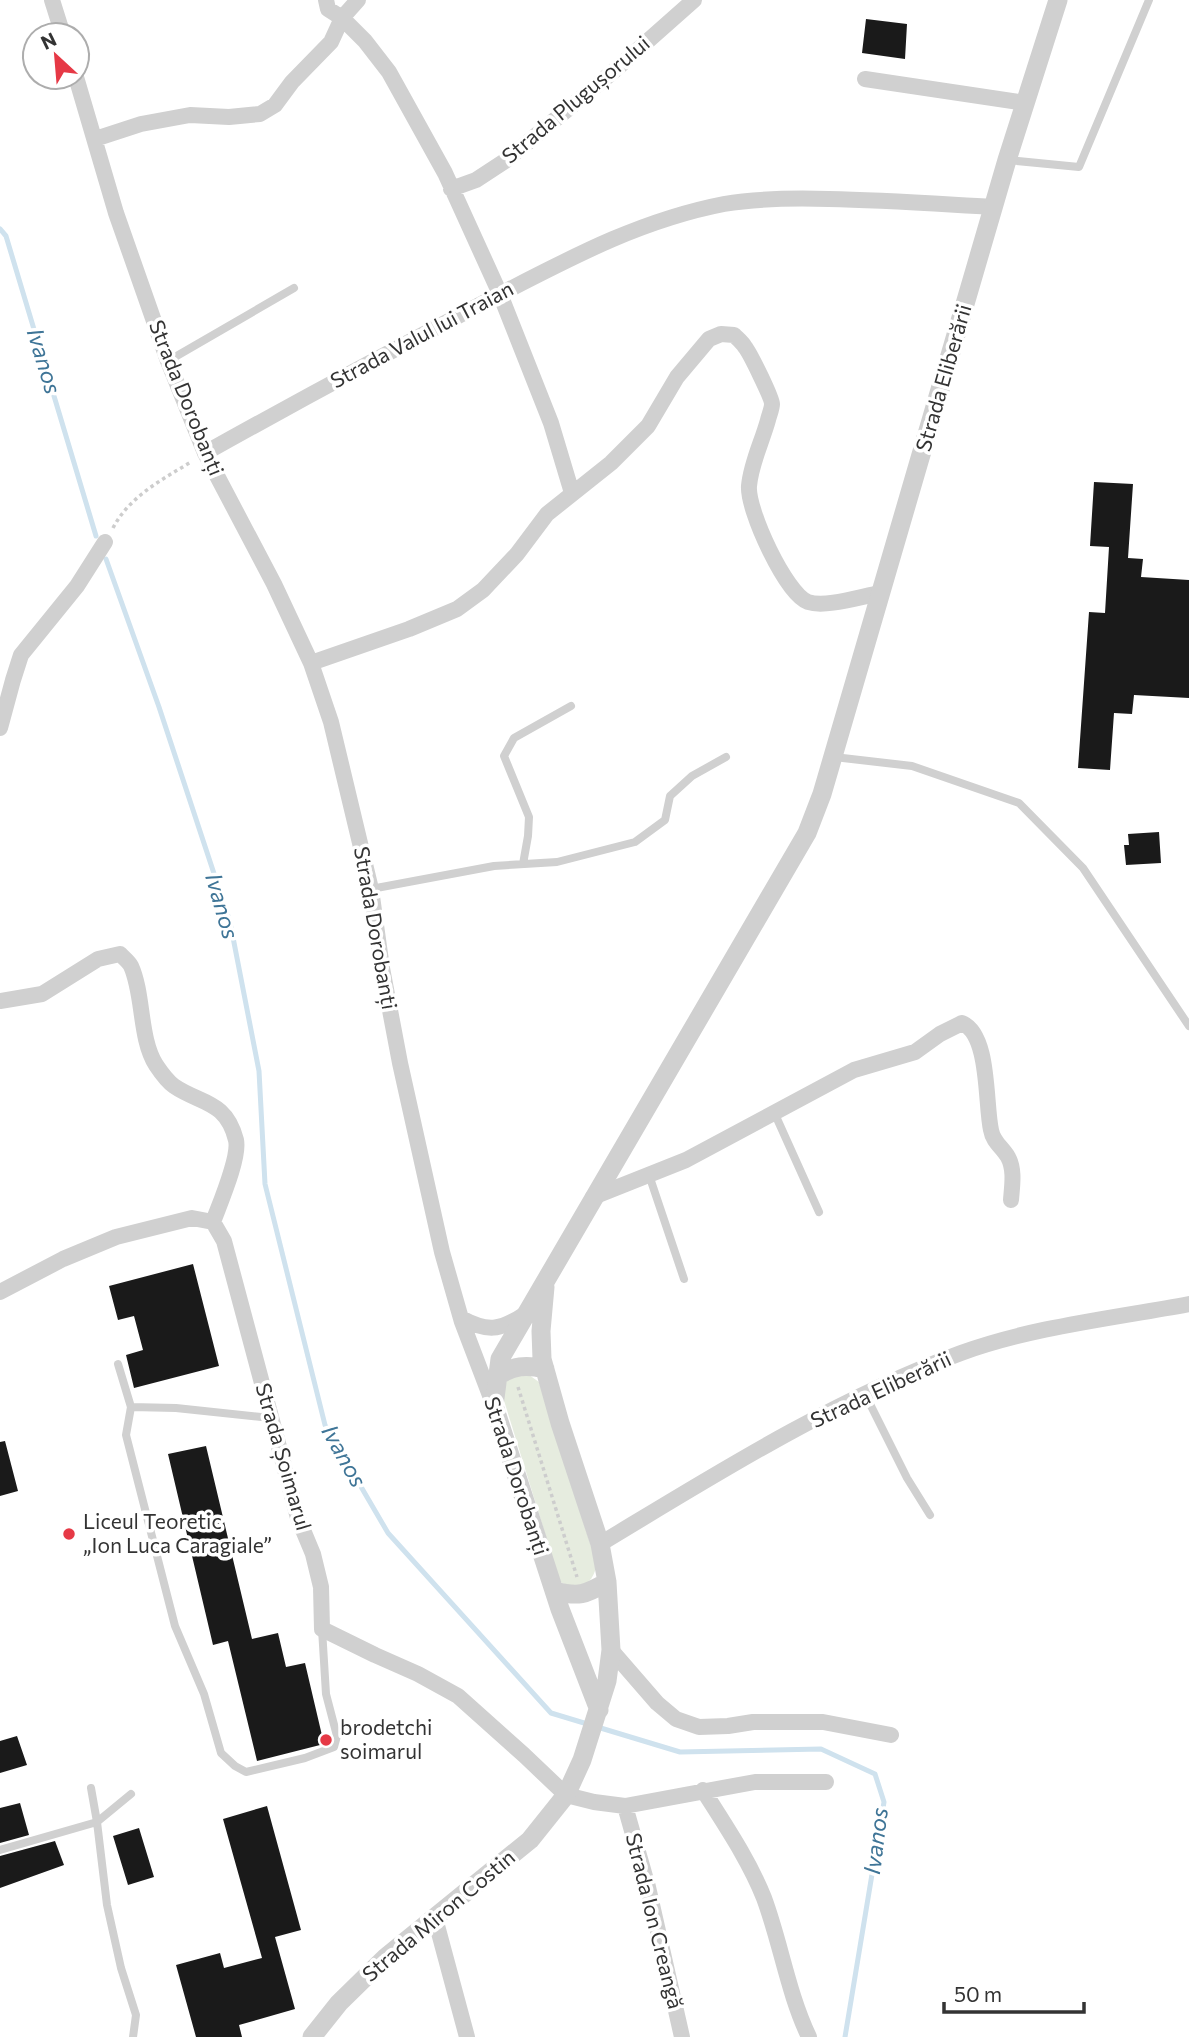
<svg xmlns="http://www.w3.org/2000/svg" width="1189" height="2037" font-family="Commissioner,sans-serif">
  <style>
    .green { fill: #e6ecdf }
    .lines { fill: none; stroke-linecap: round; stroke-linejoin: round }
    .stream { stroke: #cfe2ee; stroke-width: 5 }
    .building { fill: #1a1a1a }
    .path { stroke: #cdcdcd; stroke-width: 3.5; stroke-dasharray: 3.5 3.5; stroke-linecap: butt }
    .service { stroke: #d0d0d0; stroke-width: 8 }
    .minor { stroke: #d0d0d0; stroke-width: 16 }
    .tertiary { stroke: #d0d0d0; stroke-width: 19 }
    .poi-dot { fill: #e63946; stroke: #fff; stroke-width: 2.5 }
    .labels { text-anchor: middle; stroke-width: 7; stroke-linejoin: round; paint-order: stroke }
    .street-label { font-size: 21px; fill: #333; stroke: #fff }
    .poi-label { font-size: 21px; fill: #333; stroke: #fff; text-anchor: start }
    .water-label { font-size: 23px; font-style: italic; fill: #3f7597; stroke: #fff }
  </style>
  <rect width="100%" height="100%" fill="#fff"/>
  <!-- green -->
  <path class="green" d="M 518,1375 L 529,1375 L 539,1382 L 597,1565 C 591,1586 581,1592 560,1582 L 502,1394 L 507,1380 Z"/>
  <g class="lines">
    <!-- stream -->
    <path class="stream" d="M 0,229 L 6,236 L 96,536
      M 106,559 L 159,707 L 230,922 L 259,1071 L 265,1184 L 325,1425 L 388,1533 L 551,1713 L 680,1752 L 821,1749 L 875,1774 L 884,1802 L 845,2037"/>
  </g>
  <!-- building -->
  <path class="building" d="M 866,19 L 907,24 L 905,59 L 862,53 Z
    M 1094,482 L 1133,484 L 1128,558 L 1143,559 L 1141,577 L 1189,580 L 1189,698 L 1134,695 L 1132,714 L 1114,713 L 1110,770 L 1078,768 L 1089,612 L 1105,613 L 1109,547 L 1090,546 Z
    M 1159,832 L 1161,863 L 1126,865 L 1124,845 L 1129,845 L 1128,834 Z
    M 193,1264 L 219,1366 L 134,1388 L 126,1355 L 143,1350 L 134,1316 L 118,1320 L 109,1286 Z
    M 5,1441 L 18,1491 L 0,1496 L 0,1442 Z
    M 206,1446 L 252,1639 L 278,1633 L 286,1667 L 305,1663 L 324,1744 L 257,1761 L 228,1641 L 213,1645 L 168,1454 Z
    M 17,1736 L 27,1765 L 0,1773 L 0,1741 Z
    M 20,1803 L 29,1835 L 0,1843 L 0,1808 Z
    M 267,1806 L 301,1930 L 275,1937 L 295,2009 L 239,2025 L 242,2037 L 196,2037 L 176,1965 L 220,1953 L 224,1968 L 262,1958 L 223,1819 Z
    M 139,1828 L 154,1877 L 128,1885 L 113,1836 Z
    M 55,1841 L 64,1865 L 0,1888 L 0,1856 Z"/>
  <g class="lines">
    <!-- path -->
    <path class="path" d="M 113,528 C 129,497 161,480 191,462
      M 518,1387 L 577,1577"/>
    <!-- service -->
    <path class="service" d="M 1007,160 L 1079,167 L 1149,0
      M 168,361 L 294,288
      M 834,757 L 912,766 L 1019,803 L 1083,868 L 1189,1026
      M 523,864 L 528,836 L 529,817 L 504,756 L 514,738 L 571,706
      M 371,889 L 494,866 L 557,862 L 635,842 L 665,820 L 670,796 L 692,776 L 726,757
      M 774,1112 L 819,1212
      M 649,1175 L 684,1279
      M 118,1364 L 131,1407 L 176,1408 L 271,1418
      M 865,1394 L 907,1478 L 930,1515
      M 131,1407 L 126,1435 L 175,1626 L 204,1694 L 221,1753 L 235,1766 L 246,1772 L 305,1758 L 334,1747 L 337,1736 L 326,1694 L 322,1629
      M 91,1788 L 97,1822 L 107,1905 L 121,1968 L 136,2015 L 133,2037
      M 0,1850 L 97,1822 L 131,1794"/>
    <!-- minor -->
    <path class="minor" d="M 52,0 L 63,35
      M 326,0 L 328,9 L 342,18 L 365,41 L 389,72 L 445,173 L 500,294 L 551,423 L 572,493
      M 76,77 L 116,213 L 168,361 L 205,453 L 274,584 L 311,663 L 331,722 L 371,889 L 382,968 L 400,1063 L 442,1252 L 462,1322 L 494,1406
      M 865,79 L 1026,103
      M 95,139 L 141,124 L 190,115 L 229,117 L 260,114 L 275,105 L 292,82 L 331,42 L 342,18 L 358,0
      M 451,189 L 476,180 L 505,161 L 615,70 L 694,0
      M 205,453 C 298,401 391,351 485,302 C 563,262 636,221 724,204 C 759,198 794,198 829,199 C 884,200 939,204 993,207
      M 311,663 L 409,629 L 457,609 L 483,590 L 517,554 L 547,514 L 611,463 L 648,426 L 677,377 L 709,339 L 721,334 L 734,335 C 738,339 742,342 745,347 C 750,353 772,398 772,404 C 772,409 769,415 768,420 C 762,442 751,463 749,486 C 747,510 786,594 808,602 C 826,608 862,596 881,593
      M 0,728 L 13,680 L 21,655 L 77,586 L 105,542
      M 0,1001 L 42,994 L 98,959 L 120,954 C 124,958 129,962 131,966 C 144,995 139,1038 156,1065 C 160,1071 167,1081 174,1086 C 200,1104 226,1100 236,1140 C 240,1157 220,1203 213,1222
      M 593,1197 L 686,1160 L 854,1070 L 915,1052 L 940,1034 L 962,1023 C 990,1035 985,1103 991,1130 C 993,1142 1002,1147 1008,1157 C 1015,1170 1012,1186 1011,1200
      M 0,1292 L 63,1259 L 116,1237 L 192,1218 L 213,1222 L 224,1241 L 298,1518 L 313,1554 L 321,1587 L 322,1629 L 375,1655 L 418,1674 L 458,1696 L 524,1755 L 566,1795 L 594,1802 L 625,1806 L 755,1782 L 826,1782
      M 461,1318 C 487,1332 500,1331 525,1314
      M 600,1544 C 716,1474 833,1400 961,1353 C 1032,1327 1114,1318 1189,1304
      M 611,1650 L 657,1703 L 676,1719 L 699,1727 L 728,1726 L 753,1722 L 823,1722 L 891,1735
      M 703,1790 C 725,1825 749,1860 764,1898 C 781,1944 788,1993 809,2037
      M 625,1806 L 648,1887 L 682,2037
      M 435,1918 L 467,2037"/>
    <!-- tertiary -->
    <path class="tertiary" d="M 497,1376 C 514,1366 525,1364 545,1369
      M 554,1591 C 579,1597 585,1595 607,1582
      M 599,1710 L 560,1609 L 494,1406 L 500,1359 L 807,833 L 822,794 L 1007,160 L 1058,0
      M 312,2037 L 339,2003 L 386,1957 L 530,1840 L 566,1795 L 582,1760 L 607,1681 L 611,1650 L 607,1582 L 600,1544 L 560,1423 L 542,1359 L 541,1331 L 545,1287"/>
  </g>
  <!-- markers -->
  <g class="poi-dot">
    <circle cx="69" cy="1534" r="7"/>
    <circle cx="326" cy="1740" r="7"/>
  </g>
  <g class="labels">
    <!-- street labels -->
    <g class="street-label">
      <text transform="translate(576 100) rotate(-40)" y="7">Strada Plugușorului</text>
      <text transform="translate(422 335) rotate(-28)" y="7">Strada Valul lui Traian</text>
      <text transform="translate(944 378) rotate(-74)" y="7">Strada Eliberării</text>
      <text transform="translate(186 398) rotate(68)" y="7">Strada Dorobanți</text>
      <text transform="translate(375 928) rotate(80)" y="7">Strada Dorobanți</text>
      <text transform="translate(881 1390) rotate(-25)" y="7">Strada Eliberării</text>
      <text transform="translate(283 1457) rotate(74)" y="7">Strada Șoimarul</text>
      <text transform="translate(516 1476) rotate(72)" y="7">Strada Dorobanți</text>
      <text transform="translate(439 1916) rotate(-40)" y="7">Strada Miron Costin</text>
      <text transform="translate(654 1921) rotate(76)" y="7">Strada Ion Creangă</text>
    </g>
    <!-- poi labels -->
    <g class="poi-label">
      <text x="83" y="1529">Liceul Teoretic<tspan x="83" dy="24">„Ion Luca Caragiale”</tspan></text>
      <text x="340" y="1735">brodetchi<tspan x="340" dy="24">soimarul</tspan></text>
    </g>
    <!-- water labels -->
    <g class="water-label">
      <text transform="translate(44 361) rotate(73)" y="8">Ivanos</text>
      <text transform="translate(222 906) rotate(74)" y="8">Ivanos</text>
      <text transform="translate(344 1456) rotate(61)" y="8">Ivanos</text>
      <text transform="translate(876 1841) rotate(-83)" y="8">Ivanos</text>
    </g>
  </g>
  <!-- north arrow -->
  <g transform="translate(56 56) rotate(334)"><circle r="33" fill="#ffffff" stroke="#adadad" stroke-width="2"/>
  <path d="M0-5L12 26L0 18L-12 26Z" fill="#e63946"/>
  <text y="-10" font-size="19" font-weight="bold" text-anchor="middle" fill="#333333">N</text>
  </g>
  <!-- scale -->
  <path d="M944 2002v10h140v-10" fill="none" stroke="#333333" stroke-width="3.5"/>
  <text x="954" y="2002" font-size="21" fill="#333333" stroke="#ffffff" stroke-width="5" paint-order="stroke">50 m</text>
</svg>
